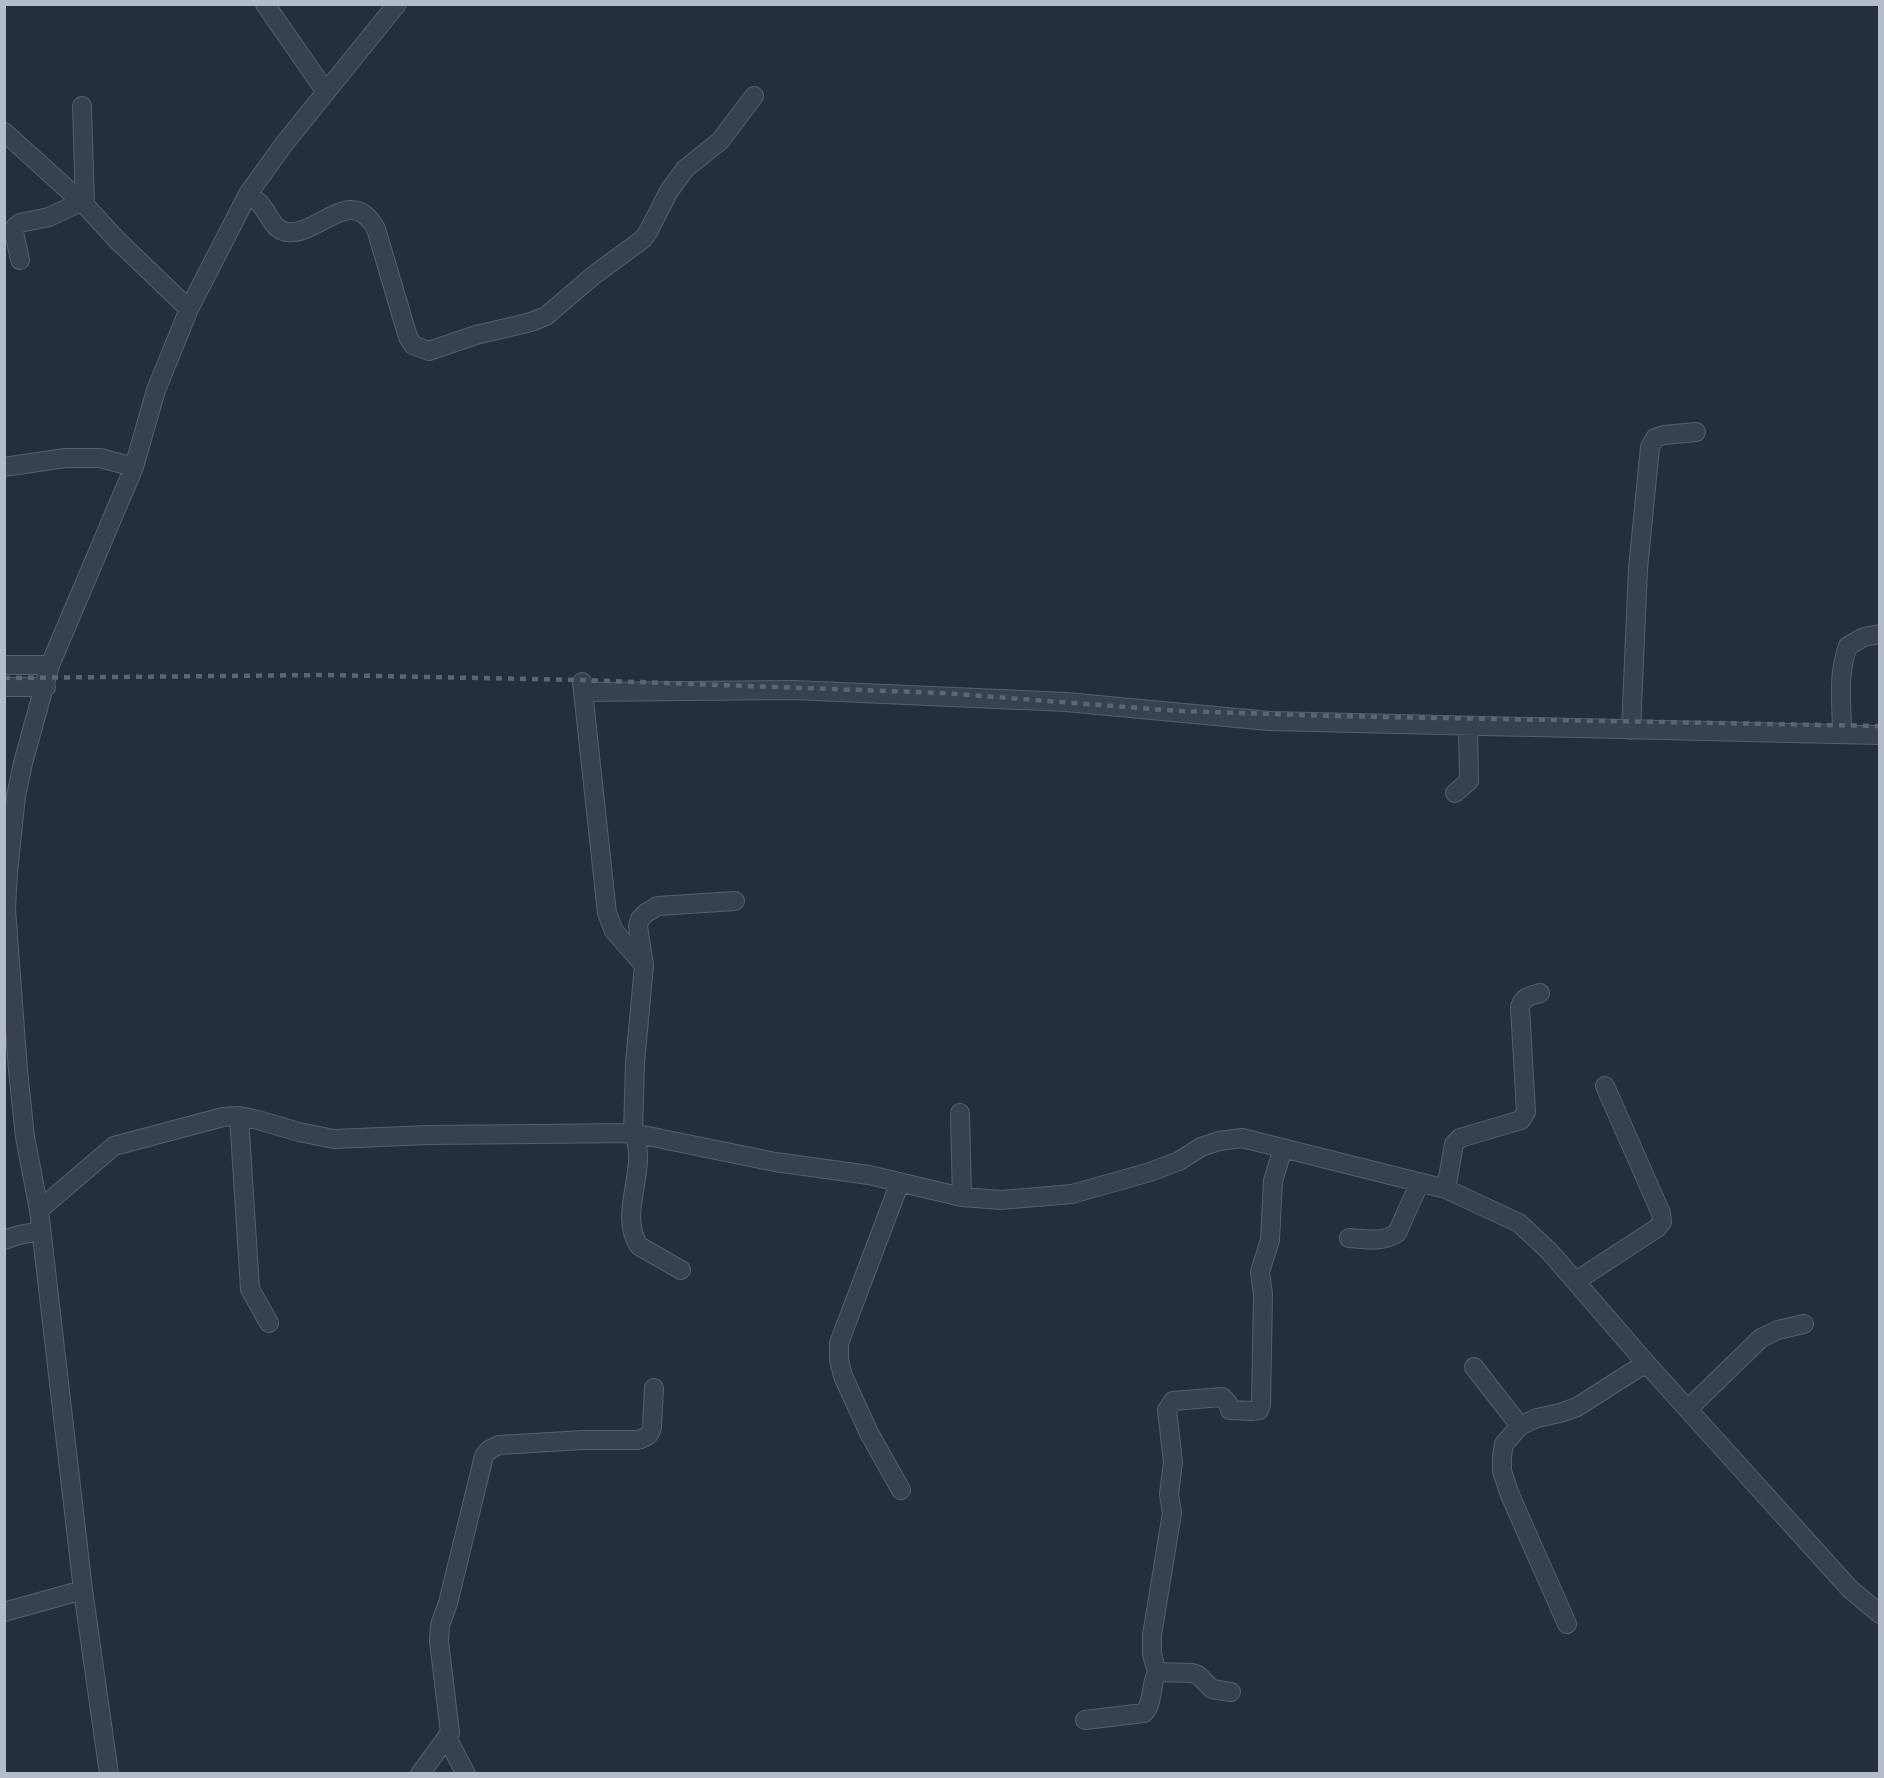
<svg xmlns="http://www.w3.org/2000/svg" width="1884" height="1778" font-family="Overpass,sans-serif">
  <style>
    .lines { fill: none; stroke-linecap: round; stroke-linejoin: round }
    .minor-casing { stroke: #565f6c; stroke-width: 20 }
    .minor { stroke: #38414e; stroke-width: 18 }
    .rail { stroke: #5a6575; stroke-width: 4.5; stroke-dasharray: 6 6; stroke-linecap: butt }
  </style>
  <rect width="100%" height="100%" fill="#242f3e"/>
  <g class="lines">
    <defs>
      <path id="minor" d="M 265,4 L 326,92
        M 82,106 L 85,205
        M 4,132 L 85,205 L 117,240 L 189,309
        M 248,194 C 253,198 258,201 262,206 C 270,216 273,230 287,232 C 319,236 351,183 376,229 L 408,337 L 413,345 L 429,351 L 476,335 L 531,322 L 546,316 L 594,275 L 643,239 L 648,232 L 669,191 L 685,169 L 720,141 L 754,96
        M 20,260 L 14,232 L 15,227 L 20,223 L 49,217 L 81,202
        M 4,467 L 65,458 L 100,458 L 134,467
        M 4,665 L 50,665
        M 582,682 L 607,913 L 614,931 L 644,965 L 635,1063 L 633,1133 C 650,1167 617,1213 639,1246 L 681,1270
        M 4,687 L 46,687
        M 584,692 L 794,690 L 1066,702 L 1269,721 L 1880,735
        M 1631,730 L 1638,569 L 1650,447 L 1655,438 L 1664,435 L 1696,432
        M 1842,734 C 1842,702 1837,677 1848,646 L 1864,637 L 1880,634
        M 1455,793 L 1469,781 L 1468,726
        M 644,965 L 638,926 L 640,919 L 646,913 L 658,906 L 735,901
        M 960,1113 L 962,1197
        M 239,1116 L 250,1289 L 269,1323
        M 900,1182 L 839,1343 L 839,1360 L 843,1376 L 869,1433 L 901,1490
        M 1446,1189 L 1454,1144 L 1460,1138 L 1521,1120 L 1526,1112 L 1520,1007 C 1523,997 1529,996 1540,993
        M 39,1210 L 114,1146 L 223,1117 L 239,1116 L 258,1120 L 299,1132 L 334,1139 L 428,1135 L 633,1133 L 775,1162 L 869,1175 L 962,1197 L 1001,1200 L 1072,1194 L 1150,1172 L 1179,1161 L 1201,1147 L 1219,1141 L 1242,1138 L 1446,1189 L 1519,1223 L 1550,1252 L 1646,1363 L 1850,1589 L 1880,1614
        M 1349,1238 C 1366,1239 1382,1243 1397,1233 L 1420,1182
        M 4,1240 L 19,1235 L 40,1231
        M 1576,1281 L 1657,1228 L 1662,1222 L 1661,1213 L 1605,1086
        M 1474,1367 L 1520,1426
        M 1688,1409 L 1761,1338 L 1778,1330 L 1804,1324
        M 4,1612 L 83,1590
        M 1567,1624 L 1510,1495 L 1502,1471 L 1502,1456 L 1504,1444 L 1520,1426 L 1537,1418 L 1560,1413 L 1577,1407 L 1646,1363
        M 1231,1692 L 1212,1689 L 1198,1675 L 1192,1673 L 1157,1672 L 1152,1654 L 1152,1635 L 1172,1513 L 1169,1494 L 1173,1462 L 1167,1410 L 1173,1401 L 1222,1397 L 1228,1403 L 1230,1410 L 1253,1411 L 1259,1410 L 1261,1405 L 1263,1294 L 1260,1272 L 1270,1240 L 1273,1181 L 1283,1148
        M 1085,1720 L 1144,1713 C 1154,1702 1150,1685 1157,1672
        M 447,1738 L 466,1774
        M 109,1774 L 83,1590 L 39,1210 L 25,1137 L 18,1070 L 6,909 L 8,872 L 16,796 L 23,763 L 50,665 L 134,467 L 156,390 L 189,309 L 248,194 L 284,144 L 397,4
        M 420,1774 L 450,1733 L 439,1641 L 440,1625 L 448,1603 L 484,1456 L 489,1450 L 499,1445 L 583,1440 L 638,1440 C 646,1437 650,1436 652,1427 L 654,1388"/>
    </defs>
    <!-- minor casing -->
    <use href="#minor" class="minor-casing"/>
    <!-- minor -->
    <use href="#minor" class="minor"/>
    <!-- rail -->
    <path class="rail" d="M 4,678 L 326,675 L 581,680 L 943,693 L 1179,711 L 1333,716 L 1880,726"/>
  </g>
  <!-- border -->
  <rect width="1884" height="1778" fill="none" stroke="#b4bcc9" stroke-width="12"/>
</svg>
